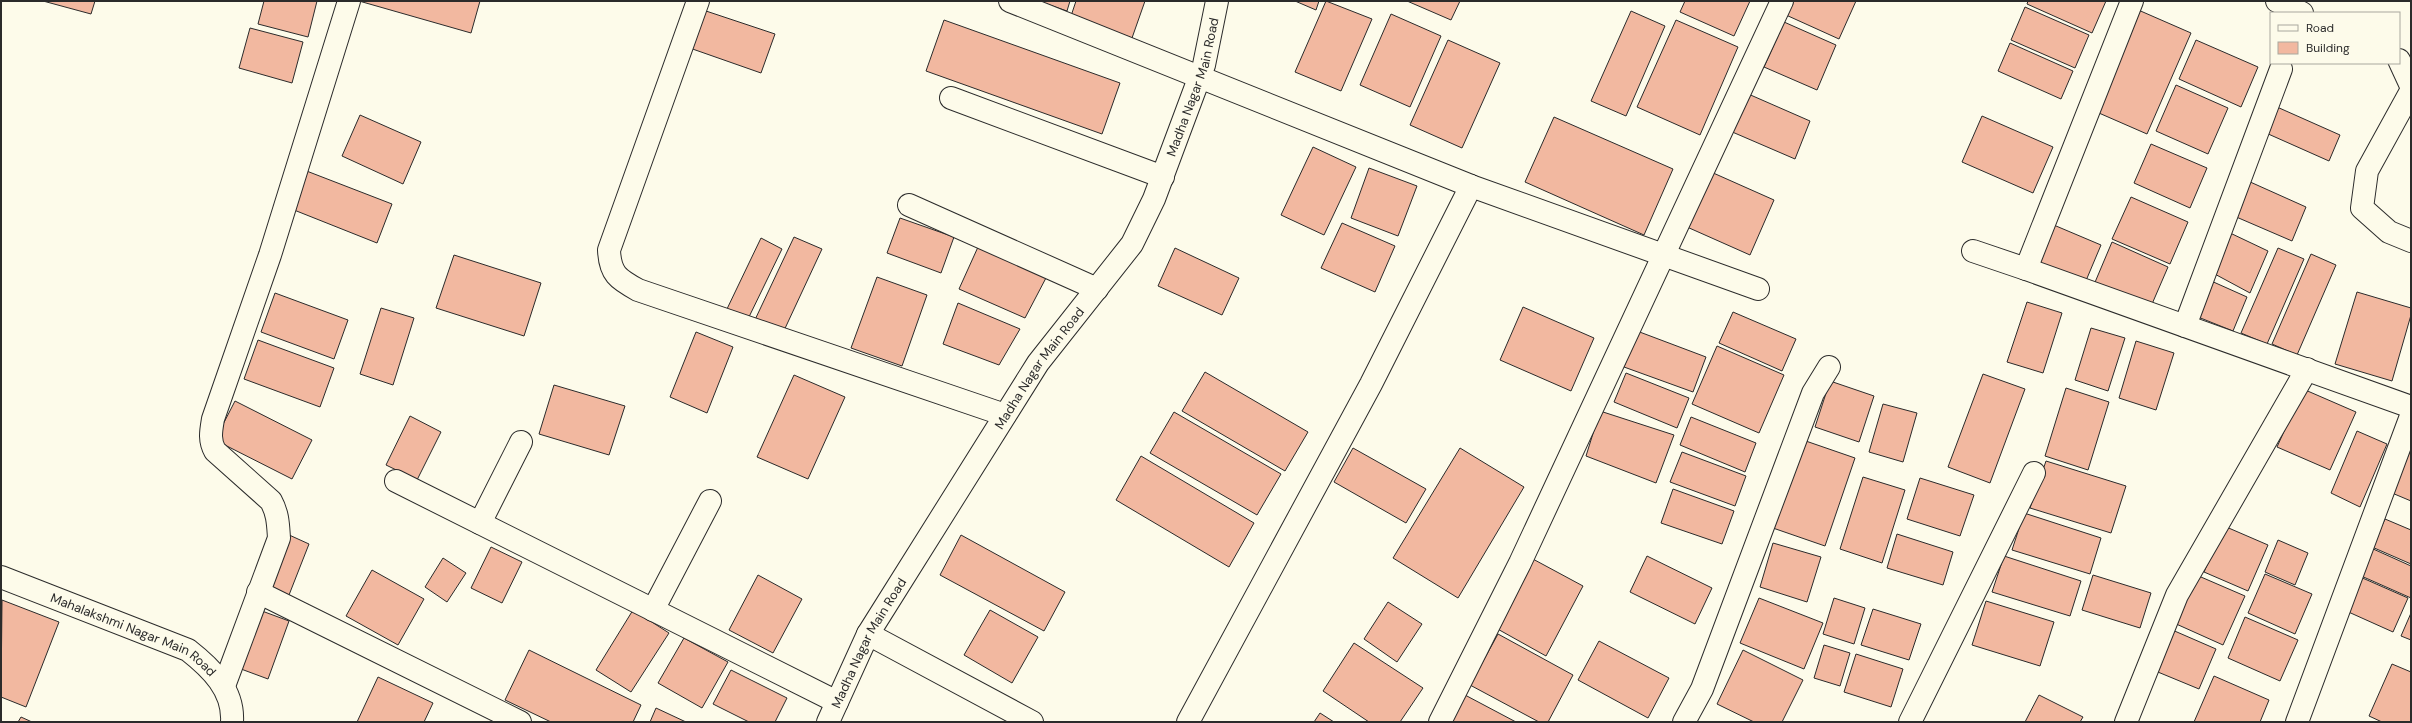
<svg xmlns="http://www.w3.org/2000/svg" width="2412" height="723" font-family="'DM Sans',sans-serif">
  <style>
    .building { fill: #f2b8a0; stroke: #2b2b2b }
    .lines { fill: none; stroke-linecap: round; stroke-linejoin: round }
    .minor-casing { stroke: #2b2b2b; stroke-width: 24 }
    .minor { stroke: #fdfbea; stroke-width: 22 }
    .labels { text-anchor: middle; stroke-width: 3; stroke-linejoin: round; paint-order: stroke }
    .street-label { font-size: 13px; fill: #2b2b2b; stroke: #fdfbea }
  </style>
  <rect width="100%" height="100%" fill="#fdfbea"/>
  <!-- building -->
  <path class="building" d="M 43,1 L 95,1 L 91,14 Z
    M 264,1 L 317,1 L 308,37 L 258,24 Z
    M 359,1 L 480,1 L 471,33 Z
    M 1038,1 L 1070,1 L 1067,11 Z
    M 1076,1 L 1145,1 L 1132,38 L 1071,16 Z
    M 1295,1 L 1319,1 L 1316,10 Z
    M 1326,1 L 1372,19 L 1341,91 L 1295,72 Z
    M 1407,1 L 1460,1 L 1451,20 Z
    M 1685,1 L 1750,1 L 1734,36 L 1680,12 Z
    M 1792,1 L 1856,1 L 1839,39 L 1786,15 Z
    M 2028,1 L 2106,1 L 2092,33 L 2027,4 Z
    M 2025,7 L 2089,35 L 2075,68 L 2011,40 Z
    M 697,8 L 775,34 L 761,73 L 684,46 Z
    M 2136,9 L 2191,33 L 2147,134 L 2092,110 Z
    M 1631,11 L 1665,26 L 1626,116 L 1591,101 Z
    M 1391,14 L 1441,36 L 1410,107 L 1360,85 Z
    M 944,20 L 1120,83 L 1102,134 L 926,71 Z
    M 1676,20 L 1738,47 L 1700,135 L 1637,107 Z
    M 1784,22 L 1836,45 L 1817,90 L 1764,67 Z
    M 250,28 L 303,42 L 292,83 L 239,68 Z
    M 1448,40 L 1500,63 L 1462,148 L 1410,125 Z
    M 2196,40 L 2258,67 L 2241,107 L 2179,79 Z
    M 2010,43 L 2073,71 L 2061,99 L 1998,71 Z
    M 2176,85 L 2228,108 L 2208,154 L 2156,131 Z
    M 1746,93 L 1810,121 L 1795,159 L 1730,131 Z
    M 2277,107 L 2340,135 L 2329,161 L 2266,133 Z
    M 360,115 L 421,142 L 403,184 L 342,156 Z
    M 1982,116 L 2053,147 L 2033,193 L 1962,162 Z
    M 1554,117 L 1673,169 L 1644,235 L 1525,182 Z
    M 2151,144 L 2207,168 L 2190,208 L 2134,183 Z
    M 1313,147 L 1356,167 L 1324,235 L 1281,215 Z
    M 1369,168 L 1417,186 L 1398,236 L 1351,218 Z
    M 304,170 L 392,204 L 377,243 L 289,208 Z
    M 1711,172 L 1774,200 L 1750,255 L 1687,227 Z
    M 2248,181 L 2306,207 L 2292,241 L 2234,216 Z
    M 2131,197 L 2188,222 L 2170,264 L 2112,239 Z
    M 900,218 L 954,237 L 941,273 L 887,253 Z
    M 1342,223 L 1395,246 L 1375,292 L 1321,268 Z
    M 2049,223 L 2101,245 L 2085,283 L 2033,260 Z
    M 2228,232 L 2268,251 L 2250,293 L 2211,272 Z
    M 794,237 L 822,249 L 781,337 L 753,324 Z
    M 761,238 L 782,249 L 747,321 L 726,311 Z
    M 2112,242 L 2168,267 L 2149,311 L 2093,287 Z
    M 978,247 L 1047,276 L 1025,318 L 959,289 Z
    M 1175,248 L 1239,278 L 1222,315 L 1158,286 Z
    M 2278,248 L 2304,259 L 2267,344 L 2241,333 Z
    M 2311,254 L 2336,265 L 2297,355 L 2272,344 Z
    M 454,255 L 541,283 L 524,336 L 436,308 Z
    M 877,277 L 927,295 L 902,366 L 851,348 Z
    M 2209,280 L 2247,297 L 2233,331 L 2193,315 Z
    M 2357,292 L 2411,308 L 2411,315 L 2392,381 L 2335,364 Z
    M 275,293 L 348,320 L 334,359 L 261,332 Z
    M 2027,302 L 2062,313 L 2043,373 L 2007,362 Z
    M 958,303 L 1020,329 L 999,365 L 943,344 Z
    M 1523,307 L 1594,338 L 1571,391 L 1500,360 Z
    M 381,308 L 414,318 L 393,385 L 360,374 Z
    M 1733,312 L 1796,339 L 1782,371 L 1719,343 Z
    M 2091,328 L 2125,338 L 2108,391 L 2075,380 Z
    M 1637,331 L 1706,357 L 1693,392 L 1624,367 Z
    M 696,332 L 733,347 L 707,413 L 670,397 Z
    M 258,340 L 334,368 L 320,407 L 244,379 Z
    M 2136,341 L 2174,353 L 2156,410 L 2119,398 Z
    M 1717,346 L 1784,375 L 1759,433 L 1692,404 Z
    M 1205,372 L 1308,432 L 1285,471 L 1182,411 Z
    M 1626,373 L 1689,398 L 1677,428 L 1614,402 Z
    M 1983,374 L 2025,389 L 1990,483 L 1948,467 Z
    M 794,375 L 845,397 L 808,479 L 757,457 Z
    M 1830,381 L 1874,396 L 1859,442 L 1815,427 Z
    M 554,385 L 625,406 L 609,455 L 539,434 Z
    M 2066,388 L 2109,402 L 2088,470 L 2045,456 Z
    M 2303,389 L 2356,412 L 2330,470 L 2277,447 Z
    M 235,401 L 312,440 L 292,479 L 215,440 Z
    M 1883,404 L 1917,413 L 1903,462 L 1869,452 Z
    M 1600,411 L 1674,435 L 1656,483 L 1586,456 Z
    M 1174,412 L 1281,474 L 1257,515 L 1150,453 Z
    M 410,416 L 441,432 L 417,480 L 386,465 Z
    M 1691,417 L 1756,443 L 1745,472 L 1680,445 Z
    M 2357,431 L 2387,444 L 2360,507 L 2331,493 Z
    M 1800,439 L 1855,458 L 1825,546 L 1770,527 Z
    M 1353,448 L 1426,489 L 1406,523 L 1334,482 Z
    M 1460,448 L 1524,487 L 1458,598 L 1393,558 Z
    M 2411,449 L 2411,501 L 2392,493 Z
    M 1682,452 L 1746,476 L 1735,506 L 1670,482 Z
    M 1141,456 L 1254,523 L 1229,567 L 1116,500 Z
    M 2046,461 L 2126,486 L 2111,533 L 2030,508 Z
    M 1863,477 L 1905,490 L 1882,563 L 1840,549 Z
    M 1920,478 L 1974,495 L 1960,536 L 1907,519 Z
    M 1673,489 L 1734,511 L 1722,544 L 1661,523 Z
    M 2024,513 L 2101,538 L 2090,574 L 2012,550 Z
    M 2385,519 L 2411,530 L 2411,564 L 2372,547 Z
    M 2224,526 L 2268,545 L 2248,591 L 2204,572 Z
    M 287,534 L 309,544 L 289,595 L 267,586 Z
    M 1897,534 L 1953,552 L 1943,585 L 1887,568 Z
    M 961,535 L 1065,592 L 1044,631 L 940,575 Z
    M 2278,540 L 2308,553 L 2295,585 L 2265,572 Z
    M 1773,543 L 1821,557 L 1807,602 L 1760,587 Z
    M 491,547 L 522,562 L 502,603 L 471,588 Z
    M 2371,548 L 2411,566 L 2411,598 L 2359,575 Z
    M 1647,556 L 1712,588 L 1695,624 L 1630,592 Z
    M 2004,556 L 2081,581 L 2070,616 L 1992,592 Z
    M 443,558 L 466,573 L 447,602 L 425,587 Z
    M 1531,558 L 1583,586 L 1546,656 L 1494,627 Z
    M 372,570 L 424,599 L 398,645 L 346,616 Z
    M 2194,574 L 2245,596 L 2223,645 L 2174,623 Z
    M 2265,574 L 2312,594 L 2295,634 L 2248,613 Z
    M 758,575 L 802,599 L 773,653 L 729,630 Z
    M 2093,575 L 2151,593 L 2140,628 L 2082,610 Z
    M 2358,576 L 2408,598 L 2393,632 L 2344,610 Z
    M 1759,598 L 1823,623 L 1804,669 L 1740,643 Z
    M 1834,598 L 1865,608 L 1854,644 L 1823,634 Z
    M 2,600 L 59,622 L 26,707 L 1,697 Z
    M 1986,601 L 2054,622 L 2040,666 L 1972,645 Z
    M 1388,602 L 1422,624 L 1397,662 L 1364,639 Z
    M 1873,609 L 1921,624 L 1909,660 L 1861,645 Z
    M 633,610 L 669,633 L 631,692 L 596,670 Z
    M 990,610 L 1038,637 L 1012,683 L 964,655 Z
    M 262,611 L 289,621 L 268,679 L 241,669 Z
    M 2411,613 L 2411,640 L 2401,636 Z
    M 2245,617 L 2298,640 L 2280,681 L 2228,658 Z
    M 2170,629 L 2216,649 L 2199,689 L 2153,670 Z
    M 1498,634 L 1573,675 L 1548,722 L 1539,722 L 1470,685 Z
    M 684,638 L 728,662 L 702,708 L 658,683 Z
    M 1599,641 L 1669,678 L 1648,718 L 1578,680 Z
    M 1354,643 L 1423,688 L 1400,722 L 1369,722 L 1323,691 Z
    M 1824,645 L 1850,653 L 1840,686 L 1814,678 Z
    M 529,650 L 641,705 L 633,722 L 551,722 L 505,700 Z
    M 1743,650 L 1803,680 L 1782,722 L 1754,722 L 1717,704 Z
    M 1856,654 L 1903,669 L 1891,707 L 1844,692 Z
    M 2392,664 L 2411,672 L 2411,722 L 2382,722 L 2369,716 Z
    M 731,670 L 787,698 L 775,722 L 749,722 L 713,704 Z
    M 2214,676 L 2269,700 L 2260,722 L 2194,722 Z
    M 378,677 L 433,703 L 424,722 L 357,722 Z
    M 1465,695 L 1516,722 L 1451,722 Z
    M 2039,695 L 2083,717 L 2080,722 L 2025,722 Z
    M 656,708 L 686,722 L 650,722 Z
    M 1320,713 L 1334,722 L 1314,722 Z
    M 21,717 L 32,722 L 18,722 Z"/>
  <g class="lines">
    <defs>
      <g id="minor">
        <path d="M 698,1 L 609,250 C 610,274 618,279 638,290 L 1005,415"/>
        <path d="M 1010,1 L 1471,186 L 1758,289"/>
        <path d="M 2277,1 L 2302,13"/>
        <path d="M 2399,60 L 2411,86"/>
        <path d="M 2411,91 L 2367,171 L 2362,208 L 2389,232 L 2411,241"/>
        <path d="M 951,98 L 1163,177"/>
        <path d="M 909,205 L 1097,289"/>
        <path d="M 1973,251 L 2026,269 L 2132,1"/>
        <path d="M 2026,269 L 2411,407"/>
        <path d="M 2185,326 L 2281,69"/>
        <path d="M 396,481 L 837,702"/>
        <path d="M 480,523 L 521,442"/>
        <path id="s1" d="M 1,577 L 188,650 C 211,668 234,690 232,722"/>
        <path d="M 258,592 L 520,722"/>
        <path d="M 653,610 L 710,501"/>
        <path d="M 868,634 L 1032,722"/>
        <path d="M 224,686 L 279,538 C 278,524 278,514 271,501 L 215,451 C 209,440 211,431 213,419 L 270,255 L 349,1"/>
        <path id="s2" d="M 828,722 L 868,634 L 1038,363 L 1132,244 L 1154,199 L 1204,65 L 1217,1"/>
        <path d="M 1188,722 L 1371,384 L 1471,186"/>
        <path d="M 1440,722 L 1520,563 L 1782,1"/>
        <path d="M 1684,722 L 1702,689 L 1813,393 L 1829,367"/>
        <path d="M 1910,722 L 2034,473"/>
        <path d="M 2126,722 L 2177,595 L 2307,369"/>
        <path d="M 2297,722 L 2411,416"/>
      </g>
    </defs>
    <!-- minor casing -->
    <use href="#minor" class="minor-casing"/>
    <!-- minor -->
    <use href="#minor" class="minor"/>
  </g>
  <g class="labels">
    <!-- street labels -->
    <g class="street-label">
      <text dy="5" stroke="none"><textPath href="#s2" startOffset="737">Madha Nagar Main Road</textPath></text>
      <text dy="5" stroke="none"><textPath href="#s2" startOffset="413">Madha Nagar Main Road</textPath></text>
      <text dy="5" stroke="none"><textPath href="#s1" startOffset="145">Mahalakshmi Nagar Main Road</textPath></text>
      <text dy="5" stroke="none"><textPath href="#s2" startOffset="89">Madha Nagar Main Road</textPath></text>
    </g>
  </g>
  <!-- border -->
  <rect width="2412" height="723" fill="none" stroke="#2b2b2b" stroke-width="4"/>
  <!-- legend -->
  <rect x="2270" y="12" width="130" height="52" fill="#fdfbea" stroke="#a9a89e"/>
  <rect x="2278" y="25" width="20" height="6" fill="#fdfbea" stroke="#a9a89e"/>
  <text x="2306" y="32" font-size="12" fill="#2b2b2b">Road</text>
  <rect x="2278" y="42" width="20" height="12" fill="#f2b8a0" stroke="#a9a89e"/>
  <text x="2306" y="52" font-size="12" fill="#2b2b2b">Building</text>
</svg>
